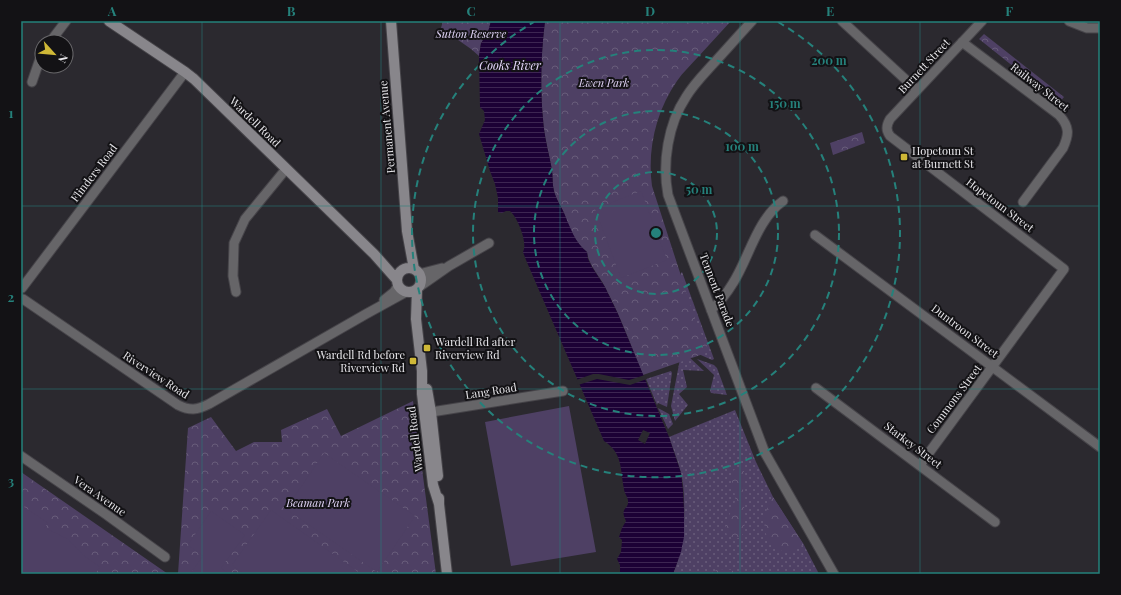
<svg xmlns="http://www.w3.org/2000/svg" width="1121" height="595" font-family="'Playfair Display',serif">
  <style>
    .grass { fill: url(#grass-dots) }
    .forest { fill: url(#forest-crowns) }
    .pitch { fill: #4e4064 }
    .water { fill: url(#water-rules) }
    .pier { fill: #2b292f }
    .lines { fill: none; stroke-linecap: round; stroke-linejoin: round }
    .street-casing { stroke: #464449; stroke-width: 11 }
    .secondary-casing { stroke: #464449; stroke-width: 12 }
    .street { stroke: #666568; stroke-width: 9 }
    .secondary { stroke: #88868b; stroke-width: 10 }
    .grid { fill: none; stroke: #25817b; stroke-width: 1; stroke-opacity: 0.55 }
    .ring { fill: none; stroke: #25817b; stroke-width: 2; stroke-dasharray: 7 5 }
    .poi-dot { fill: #cfb837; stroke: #131215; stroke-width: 1.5 }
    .labels { text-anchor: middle; stroke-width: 4; stroke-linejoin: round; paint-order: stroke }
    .park-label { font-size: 11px; font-style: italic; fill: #e2d5f8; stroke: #131215 }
    .street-label { font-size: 11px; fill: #e9e8ec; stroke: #131215 }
    .poi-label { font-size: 11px; fill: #e9e8ec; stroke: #131215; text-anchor: start }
    .water-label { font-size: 12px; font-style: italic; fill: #e7d9fd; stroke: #131215 }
    .centre { fill: #25817b; stroke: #131215; stroke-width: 2 }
    .ring-label { font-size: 12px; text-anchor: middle; font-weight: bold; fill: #25817b; stroke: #131215; stroke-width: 4; stroke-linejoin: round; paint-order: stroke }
    .neatline { fill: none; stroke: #25817b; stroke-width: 1.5 }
    .grid-label { font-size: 13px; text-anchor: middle; font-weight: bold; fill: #25817b }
  </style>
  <defs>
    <pattern id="grass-dots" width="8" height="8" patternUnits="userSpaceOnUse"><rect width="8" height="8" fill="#4e4064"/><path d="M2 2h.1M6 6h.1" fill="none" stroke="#685c7a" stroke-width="1.8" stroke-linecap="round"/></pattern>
    <pattern id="forest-crowns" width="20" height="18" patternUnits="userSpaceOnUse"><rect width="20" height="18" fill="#4e4064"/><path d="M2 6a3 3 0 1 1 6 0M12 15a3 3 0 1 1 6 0" fill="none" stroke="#685c7a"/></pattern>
    <pattern id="water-rules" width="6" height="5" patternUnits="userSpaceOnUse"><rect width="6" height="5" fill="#1c0135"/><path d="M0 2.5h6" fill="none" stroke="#3d2652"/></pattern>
  </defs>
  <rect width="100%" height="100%" fill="#2b292f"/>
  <!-- grass -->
  <path class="grass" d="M 682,272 L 714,359 L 712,360 L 694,352 L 673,307 L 681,273 Z
    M 689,357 L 704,371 L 683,370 L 687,387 L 679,394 L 688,405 L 675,421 L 671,406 L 680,359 Z
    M 697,359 L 714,365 L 717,368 L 727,395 L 711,393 L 710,391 L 714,375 Z
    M 671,371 L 672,373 L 667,407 L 658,403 L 657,405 L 646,379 Z
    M 658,408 L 669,414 L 673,424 L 668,429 Z
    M 735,410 L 756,462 L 773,497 L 804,545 L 819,574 L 673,574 C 683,550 685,526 684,501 C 684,492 683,482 681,473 C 678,461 673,449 669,437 Z"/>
  <!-- forest -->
  <path class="forest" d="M 443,21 L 491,21 L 488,32 L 481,43 L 479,56 L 471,49 L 441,28 Z
    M 545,21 L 731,21 C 720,33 709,45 698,57 C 691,65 683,72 677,81 C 656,111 647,150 652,186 L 695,319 L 709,352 L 643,375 C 631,346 620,315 605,287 C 599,275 589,266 587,252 C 575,243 569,227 564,213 C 561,206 556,199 554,191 C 552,184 553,177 552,170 C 549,153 544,136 543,119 C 540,87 541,53 545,21 Z
    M 984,34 L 1064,97 L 1059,103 L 979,39 Z
    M 862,132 L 865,143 L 833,155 L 830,143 Z
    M 413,401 L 436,574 L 178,574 L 188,428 L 211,417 L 236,451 L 254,442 L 282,442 L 281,430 L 327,409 L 341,436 Z
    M 740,467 L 744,470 L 743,489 L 745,520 L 744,532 L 740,538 L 734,538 L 727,535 C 722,522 732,514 735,501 C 736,495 733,488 732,482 C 731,479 732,475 732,472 L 736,468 Z
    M 21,472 L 168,574 L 21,574 Z
    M 773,497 L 804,545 L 790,553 C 787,552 783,552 780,550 C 759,540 762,513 773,497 Z
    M 719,569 L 732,570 L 736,574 L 710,574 L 714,571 Z"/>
  <!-- pitch -->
  <path class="pitch" d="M 665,21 L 686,21 L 677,32 Z
    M 641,191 L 667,260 L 621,278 L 595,209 Z
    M 569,406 L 596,552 L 511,566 L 485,422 Z
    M 324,453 L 415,516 L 377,572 L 286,509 Z
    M 21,505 L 48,523 L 44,529 L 47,529 L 68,539 L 83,555 L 100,567 L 95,574 L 21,574 Z
    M 271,510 L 361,574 L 244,574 L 232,565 Z
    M 211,511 L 245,535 L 221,568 L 229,574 L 190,574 L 203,556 L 188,545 Z"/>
  <!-- water -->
  <path class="water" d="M 491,21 L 545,21 C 541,53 540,87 543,119 C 544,136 549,153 552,170 C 553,177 552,184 554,191 C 556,199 561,206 564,213 C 570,227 575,243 587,252 L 588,259 L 592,267 L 605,287 L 618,314 L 669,437 L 681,473 L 683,491 L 684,510 L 684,537 L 681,552 L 673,574 L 620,574 L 620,565 L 617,559 L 621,552 L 622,540 L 619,537 L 622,528 L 626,521 C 619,507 629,510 628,501 C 628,497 624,493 624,489 C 620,469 623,453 604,441 L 526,260 L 523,252 C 528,243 518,218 510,211 L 506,211 L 502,213 L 498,212 L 498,198 L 495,184 L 490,171 L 479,134 L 485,120 L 484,111 L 480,107 L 479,56 L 481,43 L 488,32 Z"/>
  <!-- pier -->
  <path class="pier" d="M 593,374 L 599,374 L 629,380 L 645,375 L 647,379 L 630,385 L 597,379 L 578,385 L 576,380 Z
    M 643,430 L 650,433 L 645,444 L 638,440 Z"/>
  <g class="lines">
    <defs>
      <path id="street" d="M 752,21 C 739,35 726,50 713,64 C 703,75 693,85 686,97 C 668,124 662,163 668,195 L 765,453 L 834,574
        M 842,21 L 917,90
        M 1069,21 L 1087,28 L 1100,28
        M 50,42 L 66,21
        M 962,42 L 1059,115 C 1070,127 1069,135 1063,148 L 1023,202
        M 32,82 L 42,53
        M 815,235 L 1100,447
        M 419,274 L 442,268
        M 419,287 L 449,266 L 489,243
        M 22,288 L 185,72
        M 236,292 L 233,276 L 234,243 L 245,219 L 286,169
        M 23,299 L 178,405 C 190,411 197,410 209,404 L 366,314 L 406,292
        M 384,300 L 394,292 L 398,286
        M 711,310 C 720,302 727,293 733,283 C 749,258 757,219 783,201
        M 816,388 L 995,522
        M 425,413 L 563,391
        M 21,456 L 107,515 L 165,557
        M 920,465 L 1064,269 L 890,136 C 886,130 886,126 890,119 L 982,21"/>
      <path id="secondary" d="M 109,21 L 185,72 L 194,79 L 374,254 L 397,280
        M 391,21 L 407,231 L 414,269
        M397 280a12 12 0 1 1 24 0a12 12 0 1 1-24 0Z
        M 417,290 L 416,319 L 422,371 L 422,394 L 433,485 L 439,504
        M 427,389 L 431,412 L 438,476
        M 439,498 L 439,504 L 447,574"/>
    </defs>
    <!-- street casing -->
    <use href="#street" class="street-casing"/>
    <!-- secondary casing -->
    <use href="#secondary" class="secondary-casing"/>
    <!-- street -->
    <use href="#street" class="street"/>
    <!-- secondary -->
    <use href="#secondary" class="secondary"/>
  </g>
  <!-- grid -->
  <path class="grid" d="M 202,21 L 202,574M 381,21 L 381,574M 560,21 L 560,574M 740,21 L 740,574M 920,21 L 920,574M 21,206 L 1100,206M 21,389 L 1100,389"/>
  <!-- distance rings -->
  <g class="ring">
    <circle cx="656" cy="233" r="61"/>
    <circle cx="656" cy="233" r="122"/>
    <circle cx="656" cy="233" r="183"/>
    <path d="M778 22A244 244 0 1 1 534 22"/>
  </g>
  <!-- markers -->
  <g class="poi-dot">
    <rect x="900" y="153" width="8" height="8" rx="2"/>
    <rect x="423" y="344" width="8" height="8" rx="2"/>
    <rect x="409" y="357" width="8" height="8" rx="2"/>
  </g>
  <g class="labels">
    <!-- park labels -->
    <g class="park-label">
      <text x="471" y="38">Sutton Reserve</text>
      <text x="604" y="87">Ewen Park</text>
      <text x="318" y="507">Beaman Park</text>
    </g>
    <!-- street labels -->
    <g class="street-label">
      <text transform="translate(924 66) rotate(-47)" y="4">Burnett Street</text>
      <text transform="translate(1040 87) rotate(38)" y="4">Railway Street</text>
      <text transform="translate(255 122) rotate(44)" y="4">Wardell Road</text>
      <text transform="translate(387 127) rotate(-95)" y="4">Permanent Avenue</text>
      <text transform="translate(94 173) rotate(-53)" y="4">Flinders Road</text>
      <text transform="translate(1000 205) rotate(37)" y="4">Hopetoun Street</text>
      <text transform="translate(717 290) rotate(69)" y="4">Tennent Parade</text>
      <text transform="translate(965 331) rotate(37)" y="4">Duntroon Street</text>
      <text transform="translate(156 375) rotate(33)" y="4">Riverview Road</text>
      <text transform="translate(491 391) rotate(-9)" y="4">Lang Road</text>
      <text transform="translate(954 399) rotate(-53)" y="4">Commons Street</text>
      <text transform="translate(415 439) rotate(-97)" y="4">Wardell Road</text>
      <text transform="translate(913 445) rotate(37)" y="4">Starkey Street</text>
      <text transform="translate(100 496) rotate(35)" y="4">Vera Avenue</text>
    </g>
    <!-- poi labels -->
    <g class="poi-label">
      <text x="912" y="155">Hopetoun St<tspan x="912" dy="13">at Burnett St</tspan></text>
      <text x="435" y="346">Wardell Rd after<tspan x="435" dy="13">Riverview Rd</tspan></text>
      <text x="405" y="359" text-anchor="end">Wardell Rd before<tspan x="405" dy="13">Riverview Rd</tspan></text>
    </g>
    <!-- water labels -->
    <g class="water-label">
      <text x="510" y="70">Cooks River</text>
    </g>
  </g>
  <circle cx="656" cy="233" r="6" class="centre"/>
  <g class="ring-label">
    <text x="829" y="65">200 m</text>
    <text x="785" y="108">150 m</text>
    <text x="742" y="151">100 m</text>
    <text x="699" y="194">50 m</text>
  </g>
  <!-- border -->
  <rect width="1121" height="595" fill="none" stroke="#131215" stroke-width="44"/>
  <!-- north arrow -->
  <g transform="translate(54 54) rotate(117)"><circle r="19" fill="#131215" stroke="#69686b"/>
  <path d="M0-3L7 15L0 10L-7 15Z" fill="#cfb837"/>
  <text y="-6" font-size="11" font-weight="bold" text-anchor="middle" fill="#e9e8ec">N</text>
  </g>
  <rect x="22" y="22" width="1077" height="551" class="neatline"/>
  <g class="grid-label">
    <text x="112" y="16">A</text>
    <text x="291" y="16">B</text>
    <text x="471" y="16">C</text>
    <text x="650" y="16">D</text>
    <text x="830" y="16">E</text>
    <text x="1009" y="16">F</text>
    <text x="11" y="118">1</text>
    <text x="11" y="302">2</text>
    <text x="11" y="486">3</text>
  </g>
</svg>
